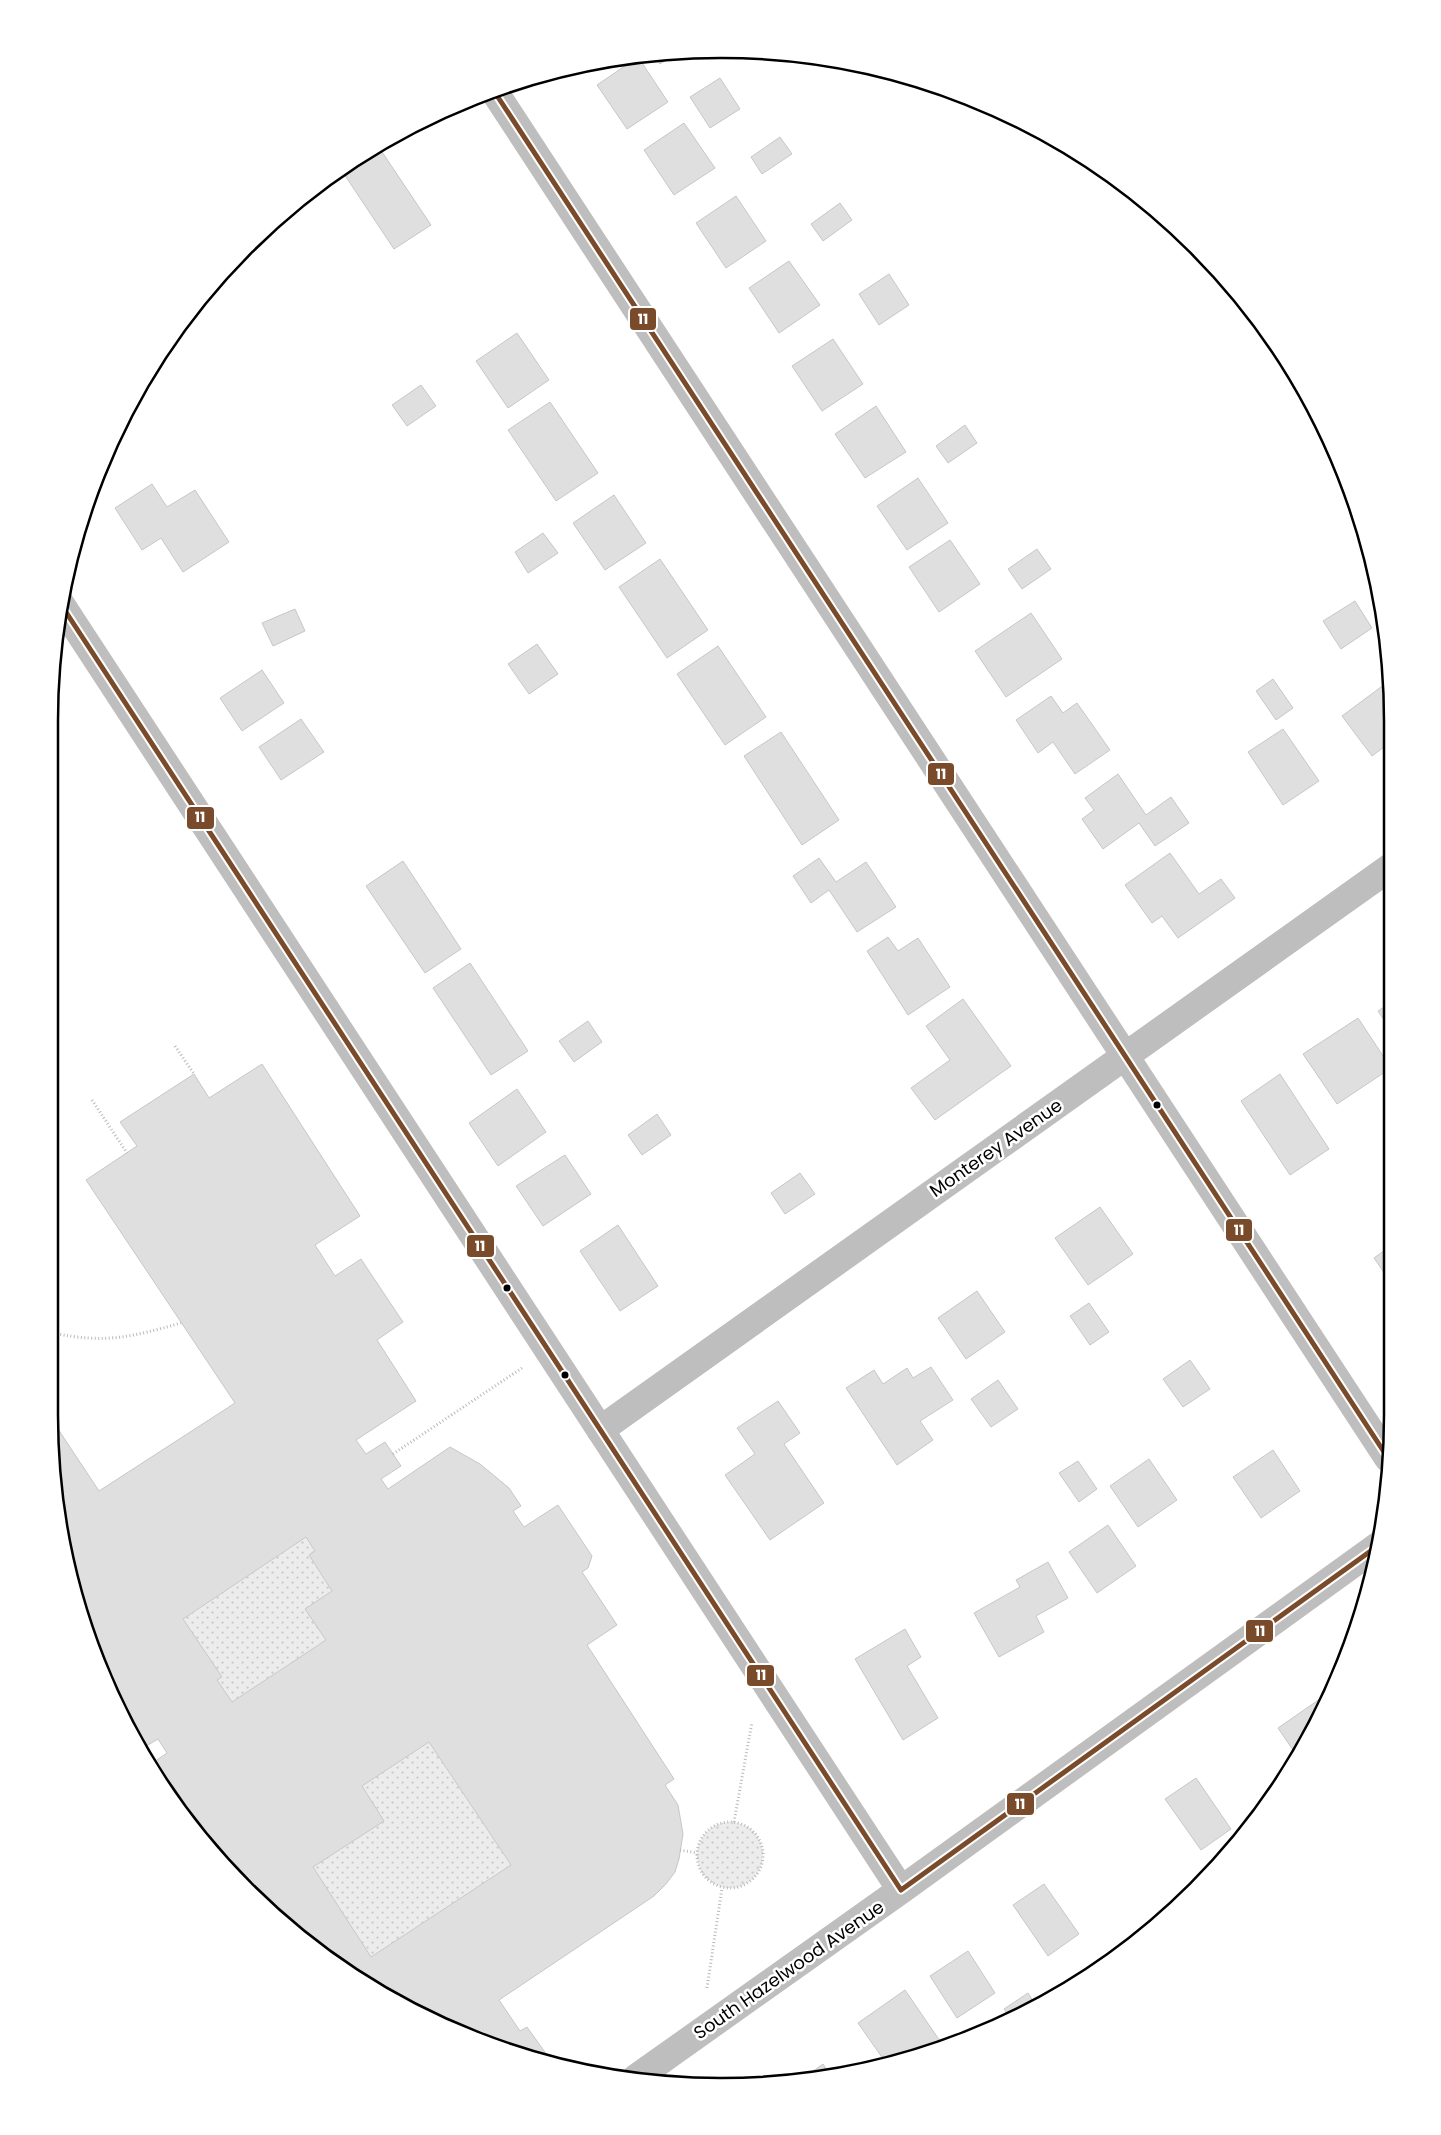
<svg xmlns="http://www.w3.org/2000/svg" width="1441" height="2135" font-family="Poppins,sans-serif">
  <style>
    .grass { fill: url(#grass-dots) }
    .building { fill: #dfdfdf; stroke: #c7c7c7; fill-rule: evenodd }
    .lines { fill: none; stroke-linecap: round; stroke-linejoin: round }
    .path { stroke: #b9b9b9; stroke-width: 3; stroke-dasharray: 1 2.5; stroke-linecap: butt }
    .minor { stroke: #bebebe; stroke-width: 28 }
    .bus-1-casing { stroke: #fff; stroke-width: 9 }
    .bus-1 { stroke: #7a4b2a; stroke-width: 5 }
    .bus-dot { fill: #000; stroke: #fff; stroke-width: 2 }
    .labels { text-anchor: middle; stroke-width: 5; stroke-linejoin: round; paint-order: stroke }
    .street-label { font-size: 18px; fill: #000; stroke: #fff }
    .rim { fill: none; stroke: #000; stroke-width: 2.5 }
    .line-badge { stroke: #fff; stroke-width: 2 }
    .badge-label { font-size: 14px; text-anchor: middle; font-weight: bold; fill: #fff }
  </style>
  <defs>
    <pattern id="grass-dots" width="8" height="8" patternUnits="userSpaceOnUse" patternTransform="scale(1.25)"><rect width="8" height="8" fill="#ececec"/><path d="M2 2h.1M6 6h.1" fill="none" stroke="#c9c9c9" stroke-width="1.8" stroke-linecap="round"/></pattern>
  </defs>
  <rect width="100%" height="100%" fill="#fff"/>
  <!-- grass -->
  <path class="grass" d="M 306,1537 L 315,1551 L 309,1555 L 332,1591 L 306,1609 L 326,1640 L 232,1702 L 217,1680 L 221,1676 L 183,1619 Z
    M 429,1742 L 511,1865 L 371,1957 L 313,1867 L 384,1821 L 362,1786 Z
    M697 1855a33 33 0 1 1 66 0a33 33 0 1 1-66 0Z"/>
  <!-- building -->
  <path class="building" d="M 677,53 L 660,64 L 654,55 Z
    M 638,57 L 668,102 L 627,129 L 597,85 Z
    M 720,78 L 740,109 L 710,128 L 690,97 Z
    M 684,123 L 715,168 L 674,195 L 644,150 Z
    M 780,137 L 792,154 L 762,174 L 751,157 Z
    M 378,146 L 431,225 L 394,249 L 340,168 Z
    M 736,196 L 766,241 L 726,268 L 696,223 Z
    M 840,203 L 852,220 L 823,241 L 811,224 Z
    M 789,261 L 820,305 L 779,333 L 749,288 Z
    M 889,274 L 909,305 L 879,325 L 859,294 Z
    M 517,333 L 549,380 L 508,408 L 476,361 Z
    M 833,339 L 863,384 L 822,411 L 792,366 Z
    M 421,385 L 436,406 L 407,426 L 392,405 Z
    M 550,402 L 598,473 L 556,501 L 508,430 Z
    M 876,406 L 906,452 L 865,478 L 835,434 Z
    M 965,425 L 977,443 L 948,463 L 936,446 Z
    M 918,478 L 948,523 L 907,550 L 877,506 Z
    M 152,484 L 167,507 L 195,490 L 229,542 L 183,572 L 161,538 L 142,550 L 115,508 Z
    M 614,495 L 646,543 L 605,570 L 573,523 Z
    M 543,533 L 558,553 L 528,573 L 515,552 Z
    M 950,540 L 980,584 L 939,612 L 909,567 Z
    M 1037,549 L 1051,569 L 1022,589 L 1008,569 Z
    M 660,559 L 708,630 L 667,658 L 619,587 Z
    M 1355,601 L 1372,628 L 1341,649 L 1323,621 Z
    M 295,609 L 305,631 L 273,646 L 262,623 Z
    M 1031,613 L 1062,659 L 1006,697 L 975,651 Z
    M 537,644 L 558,674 L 529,694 L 508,664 Z
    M 718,646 L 766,717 L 725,745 L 677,674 Z
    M 262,670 L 284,703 L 242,731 L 220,698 Z
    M 1273,679 L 1293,708 L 1276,720 L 1256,691 Z
    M 1385,684 L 1389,690 L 1392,741 L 1372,756 L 1342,716 Z
    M 1051,696 L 1063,713 L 1077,703 L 1110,750 L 1075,774 L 1053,742 L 1038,753 L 1016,720 Z
    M 301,719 L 324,752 L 281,780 L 259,747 Z
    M 1283,729 L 1319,781 L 1283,805 L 1248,752 Z
    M 781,732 L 839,820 L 802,845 L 744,756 Z
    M 1118,774 L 1146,815 L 1171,797 L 1189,823 L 1155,846 L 1139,823 L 1103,849 L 1082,819 L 1094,810 L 1085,798 Z
    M 1170,853 L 1199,894 L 1221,879 L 1235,898 L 1178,938 L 1162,916 L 1152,923 L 1125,885 Z
    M 819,858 L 836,882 L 866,862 L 896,907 L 857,932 L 829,890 L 811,903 L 793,876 Z
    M 403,861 L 461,949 L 425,973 L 366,886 Z
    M 888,937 L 898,951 L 918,938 L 950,987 L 908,1015 L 867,951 Z
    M 470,963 L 528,1051 L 491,1075 L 433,988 Z
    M 963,999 L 1011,1066 L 935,1120 L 911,1088 L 950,1060 L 926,1026 Z
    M 1392,1002 L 1392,1032 L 1378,1011 Z
    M 1358,1018 L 1391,1068 L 1337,1104 L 1303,1054 Z
    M 588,1021 L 602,1042 L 574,1062 L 559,1041 Z
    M 262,1064 L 360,1216 L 315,1245 L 335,1276 L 361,1259 L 403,1322 L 377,1340 L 416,1401 L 356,1440 L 366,1454 L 385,1442 L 401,1466 L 381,1479 L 388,1489 L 450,1447 L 480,1464 L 509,1488 L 521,1506 L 513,1511 L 524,1527 L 558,1505 L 592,1556 L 588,1568 L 582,1572 L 617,1625 L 587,1645 L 674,1779 L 665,1785 L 678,1805 L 683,1834 L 679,1859 L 675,1872 L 666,1884 L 654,1896 L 499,2000 L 520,2031 L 527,2027 L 547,2055 L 538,2061 L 464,2035 L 311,1947 L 245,1889 L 162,1788 L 151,1764 L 167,1753 L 158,1739 L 143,1748 L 84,1630 L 55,1502 L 54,1423 L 99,1491 L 235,1403 L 86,1180 L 137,1146 L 120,1122 L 194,1074 L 209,1098 ZM 306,1537 L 315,1551 L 309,1555 L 332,1591 L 305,1609 L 326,1640 L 232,1702 L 217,1680 L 222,1677 L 183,1619 ZM 429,1742 L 511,1865 L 371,1957 L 313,1867 L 384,1821 L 362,1786 Z
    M 1280,1074 L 1329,1149 L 1290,1175 L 1241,1101 Z
    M 517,1089 L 546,1132 L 498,1166 L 469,1123 Z
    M 657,1114 L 671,1135 L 642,1155 L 628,1135 Z
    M 565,1155 L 591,1194 L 543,1226 L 516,1186 Z
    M 800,1173 L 815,1194 L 785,1214 L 771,1193 Z
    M 1100,1207 L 1133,1254 L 1088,1285 L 1055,1238 Z
    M 618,1225 L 658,1286 L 620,1311 L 580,1251 Z
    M 1392,1245 L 1392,1284 L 1374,1258 Z
    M 977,1291 L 1005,1332 L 966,1359 L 938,1318 Z
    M 1089,1303 L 1109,1332 L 1090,1345 L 1070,1316 Z
    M 1190,1360 L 1210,1389 L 1183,1407 L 1163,1379 Z
    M 931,1367 L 953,1400 L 920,1421 L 933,1440 L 897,1465 L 846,1388 L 874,1370 L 883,1384 L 907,1368 L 913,1378 Z
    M 998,1380 L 1018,1409 L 991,1427 L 971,1399 Z
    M 778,1401 L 800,1433 L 784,1444 L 824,1503 L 770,1540 L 725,1475 L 755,1454 L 737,1428 Z
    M 1273,1450 L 1300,1491 L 1261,1518 L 1233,1477 Z
    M 1149,1459 L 1177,1500 L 1138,1527 L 1110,1486 Z
    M 1078,1461 L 1097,1489 L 1079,1502 L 1059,1473 Z
    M 1108,1525 L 1136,1566 L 1097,1593 L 1069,1552 Z
    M 1048,1562 L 1068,1598 L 1036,1616 L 1044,1632 L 999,1657 L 974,1613 L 1020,1587 L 1016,1580 Z
    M 905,1629 L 921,1657 L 907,1666 L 938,1718 L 903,1740 L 855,1659 Z
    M 1330,1692 L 1323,1712 L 1297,1756 L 1278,1728 Z
    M 1196,1778 L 1231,1829 L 1201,1850 L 1165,1799 Z
    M 1216,1865 L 1198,1886 L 1194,1880 Z
    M 1044,1884 L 1079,1934 L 1048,1956 L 1013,1905 Z
    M 968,1951 L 995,1993 L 957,2018 L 930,1976 Z
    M 905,1990 L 940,2041 L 926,2051 L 886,2063 L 858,2023 Z
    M 1028,1993 L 1036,2006 L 1011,2019 L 1004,2009 Z
    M 823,2064 L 830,2075 L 806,2076 Z"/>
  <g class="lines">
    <!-- path -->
    <path class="path" d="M 175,1046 L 194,1074
      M 92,1100 L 127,1153
      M 53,1333 C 106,1344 131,1337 181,1323
      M 393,1454 L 522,1368
      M 734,1822 L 752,1722
      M697 1855a33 33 0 1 1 66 0a33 33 0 1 1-66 0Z
      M 680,1850 L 697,1853
      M 707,1988 L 722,1888"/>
    <!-- minor -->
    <path class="minor" d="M 494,91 L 1388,1458
      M 60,603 L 901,1890
      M 600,1430 L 1392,866
      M 636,2078 L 901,1890 L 1379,1545"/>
    <defs>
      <path id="bus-1" d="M 494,91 L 1388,1458
        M 60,603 L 901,1890
        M 901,1890 L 1379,1545"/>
    </defs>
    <!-- bus-1 casing -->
    <use href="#bus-1" class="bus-1-casing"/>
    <!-- bus-1 -->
    <use href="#bus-1" class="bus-1"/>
  </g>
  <!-- markers -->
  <g class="bus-dot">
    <circle cx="1157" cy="1105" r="4.5"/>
    <circle cx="507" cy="1288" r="4.5"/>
    <circle cx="565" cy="1375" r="4.5"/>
  </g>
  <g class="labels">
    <!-- street labels -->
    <g class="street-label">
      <text transform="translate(996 1148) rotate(-35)" y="6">Monterey Avenue</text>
      <text transform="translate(789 1970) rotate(-35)" y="6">South Hazelwood Avenue</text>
    </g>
  </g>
  <!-- crop -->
  <path d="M0 0H1441V2135H0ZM721 58H721A663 663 0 0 1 1384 721V1415A663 663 0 0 1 721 2078H721A663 663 0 0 1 58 1415V721A663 663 0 0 1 721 58Z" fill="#fff" fill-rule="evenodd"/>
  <path class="rim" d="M721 58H721A663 663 0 0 1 1384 721V1415A663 663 0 0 1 721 2078H721A663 663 0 0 1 58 1415V721A663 663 0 0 1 721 58Z"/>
  <g class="line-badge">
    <rect x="629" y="307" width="28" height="24" rx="5" fill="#7a4b2a"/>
    <rect x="927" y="762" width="28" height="24" rx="5" fill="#7a4b2a"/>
    <rect x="186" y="806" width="29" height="24" rx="5" fill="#7a4b2a"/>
    <rect x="1225" y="1218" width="28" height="24" rx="5" fill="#7a4b2a"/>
    <rect x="466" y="1234" width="29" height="24" rx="5" fill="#7a4b2a"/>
    <rect x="1245" y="1619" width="29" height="24" rx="5" fill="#7a4b2a"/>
    <rect x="746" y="1664" width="29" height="23" rx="5" fill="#7a4b2a"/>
    <rect x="1006" y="1792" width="29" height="24" rx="5" fill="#7a4b2a"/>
  </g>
  <g class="badge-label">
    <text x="643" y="324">11</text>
    <text x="941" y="779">11</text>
    <text x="200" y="822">11</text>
    <text x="1239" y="1235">11</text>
    <text x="480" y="1251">11</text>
    <text x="1260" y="1636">11</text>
    <text x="761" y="1680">11</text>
    <text x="1020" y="1809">11</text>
  </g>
</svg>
